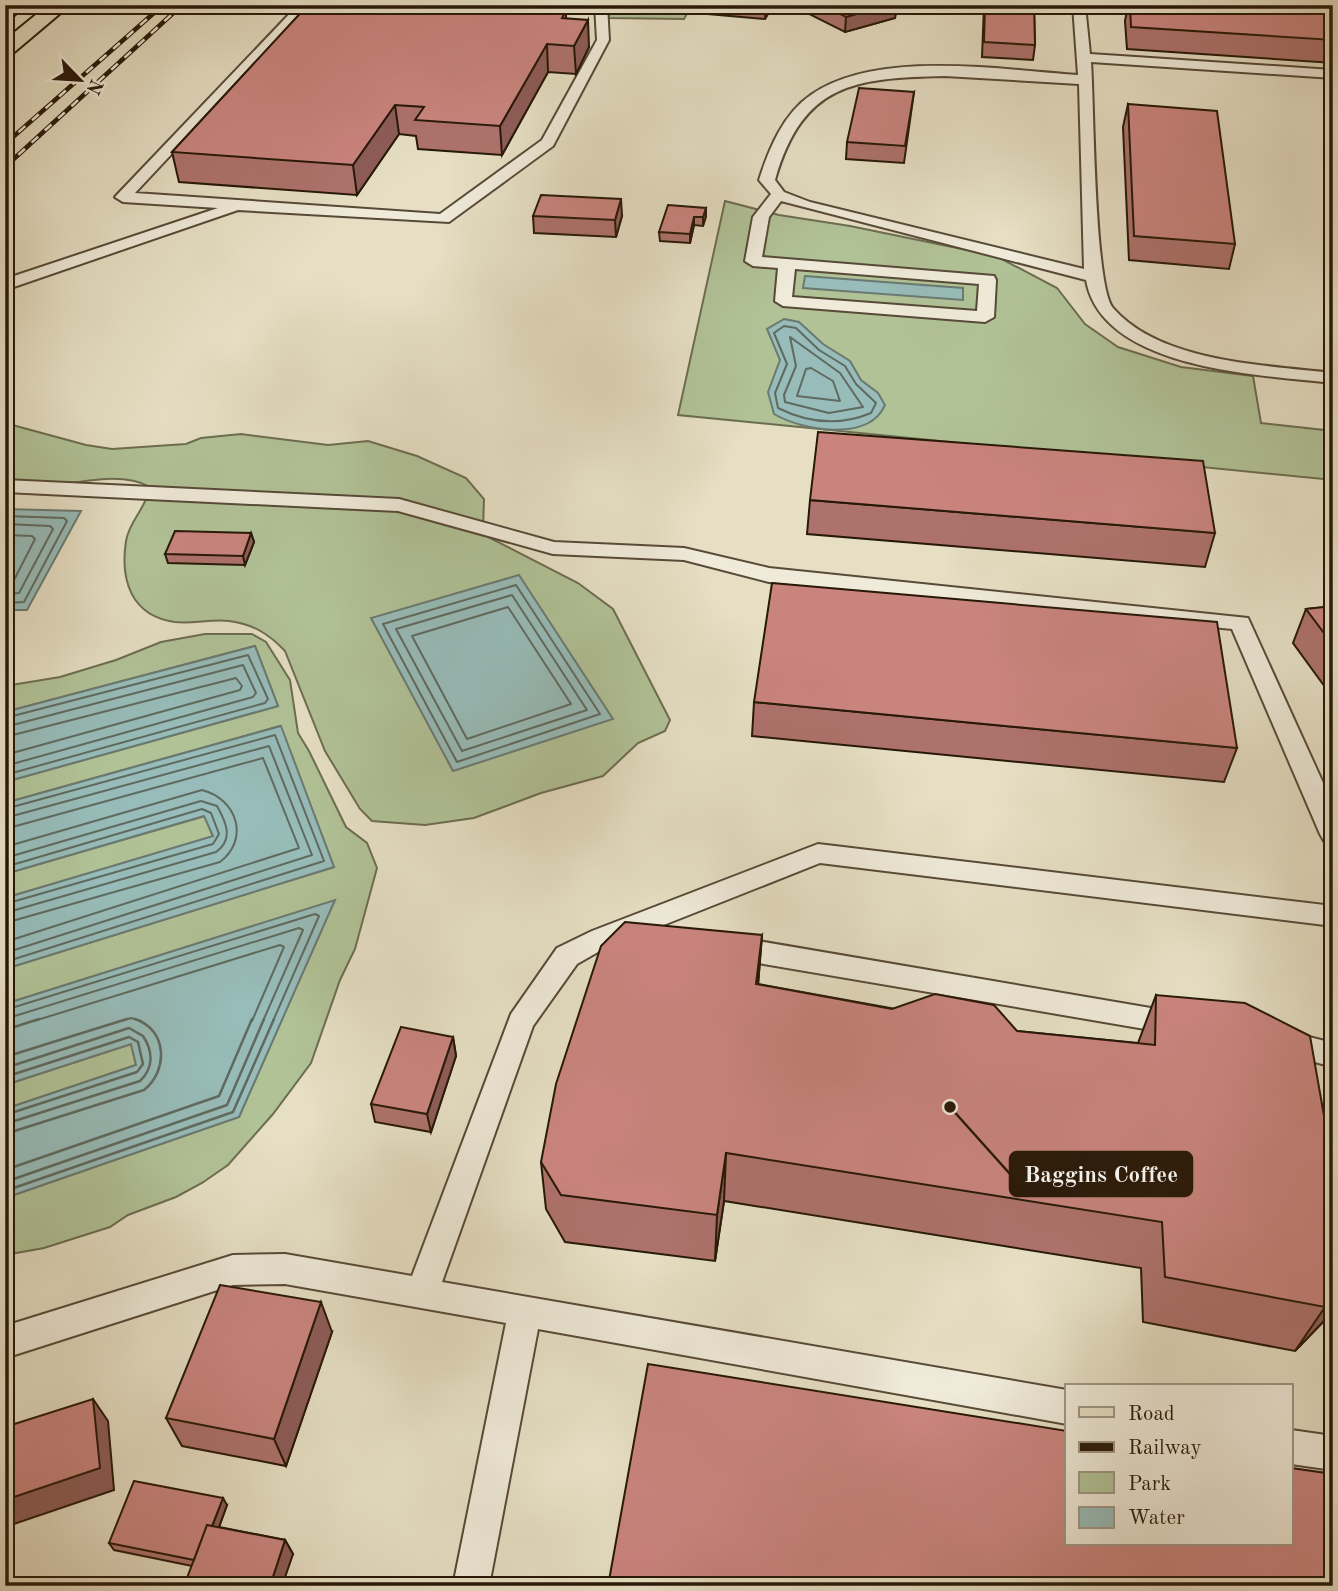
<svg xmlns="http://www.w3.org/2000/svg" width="1338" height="1591" font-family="'Old Standard TT',serif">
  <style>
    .green { fill: #b1c297; stroke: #6c6d50; stroke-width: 2 }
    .water { fill: #97bcb9; stroke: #6a7a72; stroke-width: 2 }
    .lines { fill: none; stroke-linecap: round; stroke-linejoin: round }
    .shore-far1 { stroke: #5f6a60; stroke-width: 2 }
    .shore { stroke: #5f6a60; stroke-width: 2.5 }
    .lane-casing { stroke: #574a37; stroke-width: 4 }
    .primary-casing { stroke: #271808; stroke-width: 4 }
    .lane { fill: #efead9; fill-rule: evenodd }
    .primary { fill: #e6dfc4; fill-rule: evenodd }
    .rail-casing { stroke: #271808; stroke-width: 4.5 }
    .rail { stroke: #efead9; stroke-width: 2.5; stroke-dasharray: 9; stroke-linecap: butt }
    .wall { fill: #ad726c; stroke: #271808; stroke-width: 2 }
    .shaded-wall { fill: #8d5c58; stroke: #271808; stroke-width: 2 }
    .building { fill: #c9847e; stroke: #271808; stroke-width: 2 }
    .leader { fill: none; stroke: #271808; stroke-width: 2.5 }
    .callout-dot { fill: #271808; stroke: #efead9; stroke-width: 2.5 }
    .callout { fill: #271808; stroke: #271808; stroke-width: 2.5 }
    .callout-label { font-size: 23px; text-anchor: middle; font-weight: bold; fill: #fff }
  </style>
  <rect width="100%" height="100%" fill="#e6dfc4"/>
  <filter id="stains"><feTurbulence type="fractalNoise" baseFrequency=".00286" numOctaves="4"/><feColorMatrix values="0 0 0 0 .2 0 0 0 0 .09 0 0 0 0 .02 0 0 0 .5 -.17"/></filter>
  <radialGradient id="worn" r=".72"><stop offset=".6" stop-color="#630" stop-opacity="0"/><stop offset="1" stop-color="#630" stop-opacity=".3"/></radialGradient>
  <!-- green -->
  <path class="green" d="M 614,5 L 692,5 L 684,19 L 608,18 Z
    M 725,201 L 779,215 L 850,226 L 996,256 L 1057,288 L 1085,324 L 1118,347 L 1181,367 L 1253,376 L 1261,423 L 1333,431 L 1333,480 L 678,415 Z
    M 5,423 L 86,445 L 112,449 L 186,444 L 201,438 L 241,434 L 328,445 L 368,441 L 417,456 L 466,478 L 484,499 L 483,530 L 490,538 L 578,583 L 613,609 L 670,720 L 665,731 L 638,743 L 603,776 L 541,793 L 474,818 L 425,825 L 372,821 L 360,809 L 325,751 L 285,651 C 269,634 253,624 229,621 C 211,619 193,624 175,622 C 131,616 120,580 126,541 C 129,521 147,507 150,487 C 113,466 48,492 5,492 Z
    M 205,634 L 252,634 L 266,642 L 290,680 L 298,733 L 309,751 L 346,827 L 367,843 L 377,868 L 355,949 L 340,980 L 311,1063 L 273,1114 L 228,1165 L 202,1183 L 176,1197 L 128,1215 L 110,1227 L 44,1248 L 5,1255 L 5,1198 L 239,1117 L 334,901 L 5,1004 L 5,969 L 334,867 L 280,726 L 5,803 L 5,782 L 278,706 L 255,646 L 5,712 L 5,686 L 60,677 L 116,660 L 161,642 Z
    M 205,816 L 213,837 L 5,898 L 5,874 Z
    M 131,1044 L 136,1065 L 5,1109 L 5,1085 Z"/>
  <!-- water -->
  <path class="water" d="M 805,276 L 963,288 L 963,300 L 803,288 Z
    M 784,319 L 799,322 L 823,344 L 850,361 L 861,380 L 878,393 L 885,405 C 869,443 801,430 774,414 L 768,392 L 780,360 L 767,329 Z
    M 5,509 L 81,511 L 27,610 L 5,610 Z
    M 519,575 L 613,719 L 453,771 L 371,618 Z
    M 255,646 L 278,706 L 5,782 L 5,712 Z
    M 281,726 L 334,867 L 5,969 L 5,898 L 213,836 L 204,816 L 5,874 L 5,803 Z
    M 335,900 L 239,1117 L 5,1198 L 5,1109 L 136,1065 L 131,1044 L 5,1085 L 5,1004 Z"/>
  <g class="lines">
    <!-- shore-far1 -->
    <path class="shore-far1" d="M 784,326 L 796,328 L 819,350 L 845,366 L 856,384 L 876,403 L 871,413 C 840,426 808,423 778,408 L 775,393 L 787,364 L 774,333 Z
      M 790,337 L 840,373 L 863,407 L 829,413 L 785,402 L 784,395 L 796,366 Z
      M 811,368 L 833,381 L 840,401 L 797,396 L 806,369 Z
      M 5,516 L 64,518 L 67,521 L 24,602 L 5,603
      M 5,524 L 50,526 L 53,529 L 19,593 L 5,594
      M 5,535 L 32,536 L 35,539 L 13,582 L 5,584
      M 516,585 L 600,714 L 457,762 L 383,624 Z
      M 512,595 L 587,710 L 462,751 L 396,629 Z
      M 508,607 L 571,704 L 467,739 L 412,636 Z
      M 5,718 L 248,655 L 268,699 L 265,703 L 5,775
      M 5,727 L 243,665 L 256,693 L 253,697 L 5,766
      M 5,737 L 236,678 L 242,686 L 240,690 L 5,755
      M 5,809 L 275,735 L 324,861 L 5,962
      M 5,818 L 269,746 L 312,855 L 5,953
      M 5,829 L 263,758 L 299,848 L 5,942
      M 5,847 L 202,790 C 237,799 250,839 220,862 L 5,923
      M 5,858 L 201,801 L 217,806 C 226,822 234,839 216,852 L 5,913
      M 5,867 L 202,809 L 211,813 L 219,834 L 213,844 L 5,904
      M 5,1010 L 315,914 L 319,916 L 273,1021
      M 5,1019 L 299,928 L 303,930 L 263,1021
      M 34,1021 L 280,945 L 284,947 L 252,1021
      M 121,1021 L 131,1018 L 141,1021"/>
    <!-- shore -->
    <path class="shore" d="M 5,1030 L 39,1019
      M 5,1057 L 127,1019
      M 5,1068 L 129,1028 L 143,1036 C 153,1051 154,1068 140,1081 L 5,1124
      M 5,1077 L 129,1037 L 138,1042 L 143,1064 L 137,1072 L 5,1115
      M 5,1134 L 144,1090 C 168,1071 168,1030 135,1019
      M 5,1170 L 219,1096 L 252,1019
      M 5,1182 L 227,1105 L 264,1019
      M 5,1191 L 233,1112 L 274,1019"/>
    <defs>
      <path id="lane" d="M 298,5 L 311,5 L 135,193 L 440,214 L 542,140 L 597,40 L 595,5 L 607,5 L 609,40 L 553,146 L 449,222 L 238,210 L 5,290 L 5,279 L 218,208 L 123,202 L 115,197 Z
        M 1073,5 L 1085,5 L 1090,54 L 1333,70 L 1333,78 L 1091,62 C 1094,102 1094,286 1113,308 C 1161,363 1266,365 1333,373 L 1333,383 C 1261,375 1102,370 1086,280 L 781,201 L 769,217 L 762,257 L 994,276 L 996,280 L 994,317 L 985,322 L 783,306 L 775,301 L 778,268 L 753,266 L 745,261 L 753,217 L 771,194 L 759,180 C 769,149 783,114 811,95 C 877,49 1002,70 1078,75 ZM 945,76 L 1079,84 L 1084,269 L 810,202 L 784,192 L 775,180 C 803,83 854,78 945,76 ZM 795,269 L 979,284 L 977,311 L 792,297 Z
        M 5,480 L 399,499 L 554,542 L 684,548 L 769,568 L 1248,618 L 1333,805 L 1333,843 L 1324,841 L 1320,834 L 1232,629 L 769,582 L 684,560 L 553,554 L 398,511 L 5,492 Z
        M 818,844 L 1333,906 L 1333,926 L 820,863 L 651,930 L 654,936 L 650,943 L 605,948 L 577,964 L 533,1026 L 442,1282 L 1067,1390 L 1067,1424 L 538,1329 L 489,1586 L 453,1586 L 506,1323 L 285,1284 L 233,1285 L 5,1358 L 5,1326 L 233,1255 L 285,1254 L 412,1276 L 511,1014 L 557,948 L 592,931 Z
        M 729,936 L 1180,1013 L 1190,1016 L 1194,1024 L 1190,1032 L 1180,1035 L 729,958 L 720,954 L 716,947 L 720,940 Z
        M 1281,1030 L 1333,1043 L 1333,1067 L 1271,1050 L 1267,1042 L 1271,1034 Z
        M 1291,1430 L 1333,1436 L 1333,1470 L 1291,1464 Z"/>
      <path id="primary" d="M 5,5 L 25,5 L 12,17 L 5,19 Z
        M 48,5 L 70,5 L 12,54 L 5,56 L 5,40 Z"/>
    </defs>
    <!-- lane casing -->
    <use href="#lane" class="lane-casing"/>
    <!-- primary casing -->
    <use href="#primary" class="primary-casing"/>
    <!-- lane -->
    <use href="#lane" class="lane"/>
    <!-- primary -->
    <use href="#primary" class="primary"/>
    <defs>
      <path id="rail" d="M 5,144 L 163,5
        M 5,167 L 182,5"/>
    </defs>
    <!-- rail casing -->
    <use href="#rail" class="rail-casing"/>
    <!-- rail -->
    <use href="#rail" class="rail"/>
  </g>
  <!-- wall -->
  <path class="wall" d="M 308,5 L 485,5 L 485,6 L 566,11 L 566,19 L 589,47 L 576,74 L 548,72 L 502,155 L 418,149 L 416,136 L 399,134 L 357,195 L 179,182 L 172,152 Z
    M 708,5 L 773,5 L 765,19 L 708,14 Z
    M 807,5 L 897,5 L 895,18 L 845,32 L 807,13 Z
    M 984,5 L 1034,5 L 1035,45 L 1033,60 L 982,57 Z
    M 1128,5 L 1220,5 L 1272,8 L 1273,5 L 1333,5 L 1333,63 L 1127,49 L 1125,21 Z
    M 914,92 L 904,163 L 846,159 L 847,142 Z
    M 1128,104 L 1235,244 L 1229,269 L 1129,260 L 1123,127 Z
    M 706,208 L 706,216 L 703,226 L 694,225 L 690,243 L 660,241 L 659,232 Z
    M 533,216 L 622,216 L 616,237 L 534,233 Z
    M 810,500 L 1215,533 L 1205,567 L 807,534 Z
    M 251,533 L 254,542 L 245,565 L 168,563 L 165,554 Z
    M 1333,606 L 1333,698 L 1293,643 L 1306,609 Z
    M 754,702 L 1237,748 L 1224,782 L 752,736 Z
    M 762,935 L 758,984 L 1017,1031 L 1138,1043 L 1156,995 L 1333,1307 L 1322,1323 L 1295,1351 L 1143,1322 L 1141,1268 L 724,1201 L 715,1261 L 565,1242 L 546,1209 L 541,1162 Z
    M 453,1037 L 456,1056 L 431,1132 L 375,1122 L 371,1104 Z
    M 332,1332 L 286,1466 L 182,1446 L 166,1418 Z
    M 227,1505 L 219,1527 L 285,1540 L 293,1554 L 192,1566 L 114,1550 L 109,1543 Z"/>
  <!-- shaded-wall -->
  <path class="shaded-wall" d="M 766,5 L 773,5 L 765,19 Z
    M 887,5 L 897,5 L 895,18 L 845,32 L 846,17 Z
    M 588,20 L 589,47 L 576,74 L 574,46 Z
    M 547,44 L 548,72 L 502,155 L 500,126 Z
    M 395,105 L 399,134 L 357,195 L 353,165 Z
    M 621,199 L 622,216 L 616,237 L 615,220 Z
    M 706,208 L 706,216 L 703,226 L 703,217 Z
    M 694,217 L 694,225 L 690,243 L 690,234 Z
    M 251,533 L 254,542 L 245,565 L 243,556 Z
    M 762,935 L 758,986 L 756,984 Z
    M 453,1037 L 456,1056 L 431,1132 L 427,1114 Z
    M 726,1153 L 724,1201 L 715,1261 L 717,1215 Z
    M 1333,1298 L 1333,1307 L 1322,1323 L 1295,1351 L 1325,1307 Z
    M 321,1302 L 332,1332 L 286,1466 L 274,1439 Z
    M 93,1399 L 108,1421 L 114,1490 L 5,1527 L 5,1500 Z
    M 223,1498 L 227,1505 L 204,1568 L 199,1561 Z
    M 285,1540 L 293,1554 L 282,1586 L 270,1586 Z"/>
  <!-- building -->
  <path class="building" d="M 308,5 L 471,5 L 566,11 L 562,18 L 588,20 L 574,46 L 547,44 L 500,126 L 415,120 L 424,107 L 395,105 L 353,165 L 172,152 Z
    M 823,5 L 887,5 L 846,17 Z
    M 985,5 L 1034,5 L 1035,45 L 984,42 Z
    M 1130,5 L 1220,5 L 1277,9 L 1276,5 L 1333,5 L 1333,40 L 1131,27 Z
    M 859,88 L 914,92 L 905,146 L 847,142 Z
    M 1128,104 L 1217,111 L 1235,244 L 1134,236 Z
    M 541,195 L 621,199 L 615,220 L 533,216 Z
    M 668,205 L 706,208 L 703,217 L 694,217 L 690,234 L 659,232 Z
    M 818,432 L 1203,461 L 1215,533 L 810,500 Z
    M 175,531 L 251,533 L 243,556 L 165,554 Z
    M 772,583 L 1217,622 L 1237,748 L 754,702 Z
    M 1333,606 L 1333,645 L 1306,609 Z
    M 625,922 L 762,935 L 756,984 L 892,1009 L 935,994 L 994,1005 L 1017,1031 L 1155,1045 L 1156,995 L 1245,1003 L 1310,1036 L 1333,1167 L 1333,1298 L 1325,1307 L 1165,1277 L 1162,1222 L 726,1153 L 717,1215 L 561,1195 L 541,1162 L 556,1084 L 601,946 Z
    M 401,1027 L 453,1037 L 427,1114 L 371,1104 Z
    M 220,1285 L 321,1302 L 274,1439 L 166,1418 Z
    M 648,1364 L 1067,1431 L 1067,1544 L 1291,1544 L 1291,1468 L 1326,1473 L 1333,1528 L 1333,1586 L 608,1586 Z
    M 93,1399 L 100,1468 L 5,1500 L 5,1427 Z
    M 134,1481 L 223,1498 L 212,1526 L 207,1525 L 194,1560 L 109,1543 Z
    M 207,1525 L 285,1540 L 270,1586 L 184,1586 Z"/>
  <!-- callouts -->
  <path class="leader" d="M950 1107L1010 1174"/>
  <circle class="callout-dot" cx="950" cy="1107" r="7"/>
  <rect class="callout" x="1010" y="1152" width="182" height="44" rx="7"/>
  <g class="callout-label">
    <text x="1101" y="1182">Baggins Coffee</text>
  </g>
  <!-- margin -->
  <rect width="1338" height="1591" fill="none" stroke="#e6dfc4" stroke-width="28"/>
  <rect x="7" y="7" width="1324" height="1577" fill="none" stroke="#271808" stroke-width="3.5"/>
  <rect x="14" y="14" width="1310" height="1563" fill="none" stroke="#271808" stroke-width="2"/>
  <!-- legend -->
  <rect x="1065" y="1384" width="228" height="161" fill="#efead9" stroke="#9f9685" stroke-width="2"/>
  <rect x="1079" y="1407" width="35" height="10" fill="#e6dfc4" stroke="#9f9685" stroke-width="2"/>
  <text x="1128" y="1420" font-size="21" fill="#271808">Road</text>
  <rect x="1079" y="1442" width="35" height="10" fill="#271808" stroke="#9f9685" stroke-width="2"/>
  <text x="1128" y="1454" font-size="21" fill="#271808">Railway</text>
  <rect x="1079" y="1472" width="35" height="21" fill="#b1c297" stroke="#9f9685" stroke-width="2"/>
  <text x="1128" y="1490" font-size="21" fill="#271808">Park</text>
  <rect x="1079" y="1507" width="35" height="21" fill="#97bcb9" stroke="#9f9685" stroke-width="2"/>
  <text x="1128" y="1524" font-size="21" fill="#271808">Water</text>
  <!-- north arrow -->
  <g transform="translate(80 80) rotate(115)" stroke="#efead9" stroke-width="5" paint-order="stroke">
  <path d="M0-5L12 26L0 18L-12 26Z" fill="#271808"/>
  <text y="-10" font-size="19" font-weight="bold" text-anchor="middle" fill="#271808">N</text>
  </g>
  <rect width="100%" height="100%" filter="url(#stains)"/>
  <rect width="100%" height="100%" fill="url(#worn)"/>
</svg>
